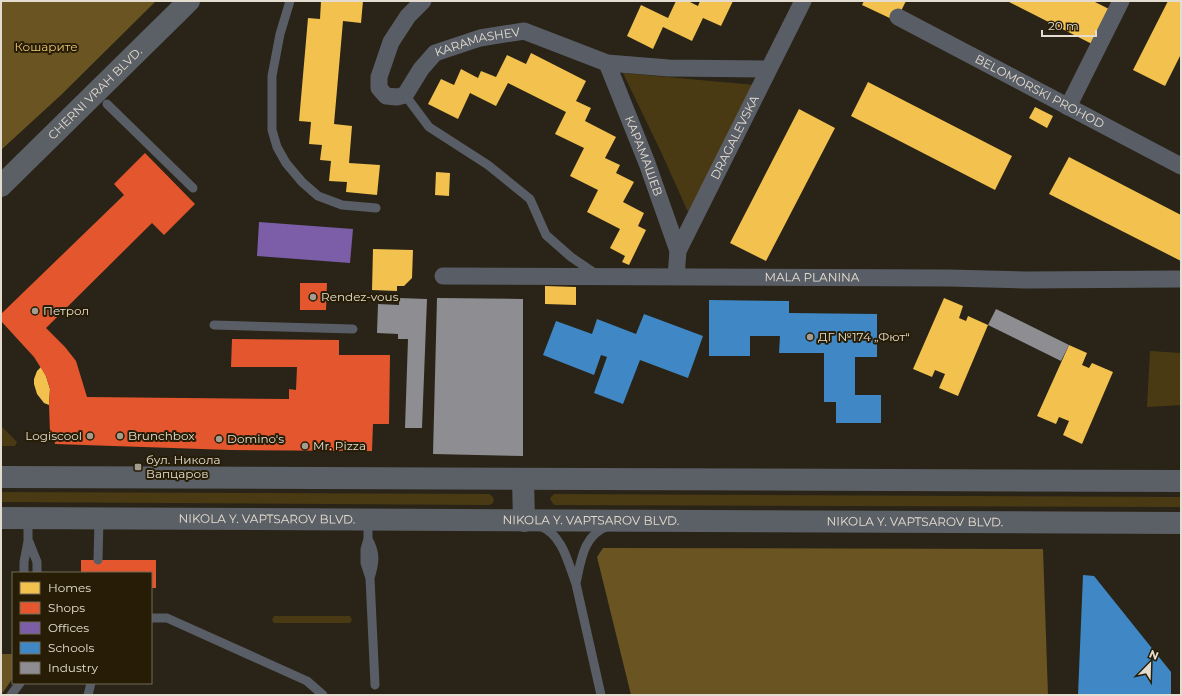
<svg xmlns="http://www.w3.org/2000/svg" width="1182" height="696" font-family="Montserrat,sans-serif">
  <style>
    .green { fill: #4a3a14 }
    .forest { fill: #6a5421 }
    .homes { fill: #f2c14e }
    .shops { fill: #e4572e }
    .offices { fill: #7b5ea7 }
    .schools { fill: #3f88c5 }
    .industry { fill: #8d8d92 }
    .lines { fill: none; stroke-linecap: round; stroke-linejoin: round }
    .service { stroke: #595d66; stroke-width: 9 }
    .minor { stroke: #595d66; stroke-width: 17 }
    .secondary { stroke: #5b5f66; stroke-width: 22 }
    .tram { stroke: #60605e; stroke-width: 1 }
    .poi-dot { fill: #a39c8f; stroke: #271d06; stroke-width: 1.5 }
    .labels { text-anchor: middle; stroke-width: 4; stroke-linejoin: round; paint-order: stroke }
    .street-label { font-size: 12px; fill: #e4ddcf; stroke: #271d06 }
    .park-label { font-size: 12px; fill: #ebc673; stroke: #271d06 }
    .poi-label { font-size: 12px; fill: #e4ddcf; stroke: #271d06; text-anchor: start }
  </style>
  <rect width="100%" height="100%" fill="#292417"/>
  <!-- green -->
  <path class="green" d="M 623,73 L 755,85 L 688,212 L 662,154 Z
    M 1150,351 L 1181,353 L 1181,405 L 1147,407 Z
    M 1,426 L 17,442 L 15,446 L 1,446 Z
    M 1,492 L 489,494 L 492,496 L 494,499 L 493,503 L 489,505 L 1,502 Z
    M 554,494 L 1181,497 L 1181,507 L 554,505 L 550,499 L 551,497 Z
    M 274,616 L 350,616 L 352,620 L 350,623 L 274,623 L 272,620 Z"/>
  <!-- forest -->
  <path class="forest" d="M 1,1 L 156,1 L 61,95 L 1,150 Z
    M 603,548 L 1043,549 L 1048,695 L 631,695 L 597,557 Z
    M 1,654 L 13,654 L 13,678 L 1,695 Z"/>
  <!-- homes -->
  <path class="homes" d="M 321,1 L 363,1 L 361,23 L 343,21 L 334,124 L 352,126 L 349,163 L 380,165 L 377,195 L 346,192 L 347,182 L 329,181 L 331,161 L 320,160 L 322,145 L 309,144 L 311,122 L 299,121 L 308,18 L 320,19 Z
    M 676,1 L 688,1 L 698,6 L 700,1 L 733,1 L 721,26 L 703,18 L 692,41 L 663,27 L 653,49 L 627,36 L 641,5 L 668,18 Z
    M 864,1 L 906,1 L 896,21 L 862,5 Z
    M 1007,1 L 1093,1 L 1109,9 L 1092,44 Z
    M 1168,1 L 1181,1 L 1181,54 L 1165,86 L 1133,70 Z
    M 531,53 L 586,81 L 576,101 L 591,108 L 585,121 L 616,137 L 605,158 L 620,165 L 616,173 L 634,182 L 623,202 L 644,213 L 638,226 L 646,230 L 629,265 L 622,262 L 625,256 L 610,248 L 620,229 L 587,212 L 598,190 L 570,176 L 584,148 L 555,134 L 566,112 L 508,83 L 496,106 L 470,93 L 458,119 L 428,104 L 441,79 L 454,85 L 461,69 L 478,78 L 481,71 L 496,77 L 507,55 L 526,64 Z
    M 868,82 L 1012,156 L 995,190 L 851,116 Z
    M 1035,107 L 1053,116 L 1047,128 L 1029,118 Z
    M 799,109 L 835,128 L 766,261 L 730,243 Z
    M 1069,157 L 1181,215 L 1181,261 L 1049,194 Z
    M 436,172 L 450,173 L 449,196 L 435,195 Z
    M 373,249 L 413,250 L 412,278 L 404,286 L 397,286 L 397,291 L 372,290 Z
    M 545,286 L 576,287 L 576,305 L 545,304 Z
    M 944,298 L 963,306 L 959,318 L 966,321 L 968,316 L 988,325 L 958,396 L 939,388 L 945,374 L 935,370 L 932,377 L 913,369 Z
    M 1069,345 L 1087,353 L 1082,365 L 1089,368 L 1092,363 L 1113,372 L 1082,444 L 1063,435 L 1069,421 L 1059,417 L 1056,424 L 1037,416 Z
    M 41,367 L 46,376 L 50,389 L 49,405 L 44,403 L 37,394 L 34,384 L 34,379 L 37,371 Z"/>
  <!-- shops -->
  <path class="shops" d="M 145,153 L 195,204 L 164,235 L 152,223 L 46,328 L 65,347 L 76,361 L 87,397 L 289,399 L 289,389 L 296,390 L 297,367 L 231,367 L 232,339 L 339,340 L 339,355 L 390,355 L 389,424 L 373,424 L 372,451 L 231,450 L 55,444 L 54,433 L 50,433 L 49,405 L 50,389 L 46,376 L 34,357 L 1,321 L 1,314 L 124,195 L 114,184 Z
    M 300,283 L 327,283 L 326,310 L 300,310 Z
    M 81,560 L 156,560 L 156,588 L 151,588 L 151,573 L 81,573 Z"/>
  <!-- offices -->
  <path class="offices" d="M 259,222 L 353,229 L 350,263 L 257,256 Z"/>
  <!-- schools -->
  <path class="schools" d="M 709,300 L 789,301 L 789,313 L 877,314 L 877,357 L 855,357 L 855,395 L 881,395 L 881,423 L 836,423 L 836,402 L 824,402 L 824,353 L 779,353 L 780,336 L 750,336 L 750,356 L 709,356 Z
    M 644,314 L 703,336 L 688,378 L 640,360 L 623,404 L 594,393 L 607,357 L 601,355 L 594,375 L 543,355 L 556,321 L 592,334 L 597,319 L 636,334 Z
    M 1083,575 L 1094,576 L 1171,672 L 1171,695 L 1078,695 Z"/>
  <!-- industry -->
  <path class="industry" d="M 399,298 L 427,299 L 422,428 L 405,428 L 408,339 L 398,339 L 398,334 L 377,333 L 378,304 L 399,305 Z
    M 437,298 L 523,299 L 523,456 L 433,454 Z
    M 996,309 L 1069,345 L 1061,361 L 988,325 Z"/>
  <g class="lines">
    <!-- service -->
    <path class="service" d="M 290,1 L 280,34 L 272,76 L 272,130 L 277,147 L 286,163 L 302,182 L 318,196 L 342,205 L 376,208
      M 405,95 L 429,127 L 488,165 L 530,199 L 546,235 L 571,257 L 596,274
      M 107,104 L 193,188
      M 214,325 L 353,329
      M 368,519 L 368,539 L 365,549 L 365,563 L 370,578 L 375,685
      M 540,526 C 563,535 568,563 576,584 L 601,695
      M 368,539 C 376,553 375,562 370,578
      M 29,542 L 37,562 L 37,573
      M 98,560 L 99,519
      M 24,573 L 24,562 L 28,541 L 28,518
      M 576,583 C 581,561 583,535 608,526
      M 151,618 L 167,618 L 307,681 L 323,695
      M 11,695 L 20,683
      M 88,695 L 91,683"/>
    <!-- minor -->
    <g class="minor">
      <path id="s1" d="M 423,1 L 408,16 L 391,42 L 379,77 L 379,88 L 386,96 L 397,97 L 405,95 L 421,69 L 435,53 L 480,38 L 524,31 L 607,63 L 669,68 L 768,69"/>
      <path id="s2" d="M 898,17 L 1181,166"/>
      <path id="s3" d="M 607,63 L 647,163 L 678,251"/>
      <path d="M 1068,107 L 1121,1"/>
      <path id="s4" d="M 443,276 L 948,278 L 1025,280 L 1181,279"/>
      <path id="s5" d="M 676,276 L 678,251 L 803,1"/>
    </g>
    <!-- secondary -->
    <g class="secondary">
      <path id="s6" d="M 1,186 L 189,1"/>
      <path d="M 1,477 L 1181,481"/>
      <path d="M 523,479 L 524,521"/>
      <path id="s7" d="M 1,518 L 1181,523"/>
    </g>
    <!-- tram -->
    <path class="tram" d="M 1,180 L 90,90 L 182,1
      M 1,192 L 194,1"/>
  </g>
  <!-- markers -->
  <g class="poi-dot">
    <circle cx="313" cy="297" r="4"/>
    <circle cx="35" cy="311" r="4"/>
    <circle cx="810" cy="337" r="4"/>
    <circle cx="90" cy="436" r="4"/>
    <circle cx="120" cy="436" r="4"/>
    <circle cx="219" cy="439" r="4"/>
    <circle cx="305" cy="446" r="4"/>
    <rect x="134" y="463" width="8" height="8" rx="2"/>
  </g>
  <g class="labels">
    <!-- street labels -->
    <g class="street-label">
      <text dy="4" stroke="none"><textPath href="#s1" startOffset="226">KARAMASHEV</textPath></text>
      <text dy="4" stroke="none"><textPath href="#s2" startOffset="160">BELOMORSKI PROHOD</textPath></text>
      <text dy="4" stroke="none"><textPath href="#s6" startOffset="132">CHERNI VRAH BLVD.</textPath></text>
      <text dy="4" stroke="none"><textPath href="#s5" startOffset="152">DRAGALEVSKA</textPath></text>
      <text dy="4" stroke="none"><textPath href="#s3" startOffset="100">КАРАМАШЕВ</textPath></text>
      <text dy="4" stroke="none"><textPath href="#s4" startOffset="369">MALA PLANINA</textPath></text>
      <text dy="4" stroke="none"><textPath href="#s7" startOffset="266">NIKOLA Y. VAPTSAROV BLVD.</textPath></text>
      <text dy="4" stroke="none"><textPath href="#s7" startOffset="590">NIKOLA Y. VAPTSAROV BLVD.</textPath></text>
      <text dy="4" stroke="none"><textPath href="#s7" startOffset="914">NIKOLA Y. VAPTSAROV BLVD.</textPath></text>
    </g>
    <!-- park labels -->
    <g class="park-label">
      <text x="46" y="51">Кошарите</text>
    </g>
    <!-- poi labels -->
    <g class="poi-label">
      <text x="321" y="301">Rendez-vous</text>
      <text x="43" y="315">Петрол</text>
      <text x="818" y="341">ДГ №174 „Фют“</text>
      <text x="82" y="440" text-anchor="end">Logiscool</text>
      <text x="128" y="440">Brunchbox</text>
      <text x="227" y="443">Domino's</text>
      <text x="313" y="450">Mr. Pizza</text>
      <text x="146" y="464">бул. Никола<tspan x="146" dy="14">Вапцаров</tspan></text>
    </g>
  </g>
  <!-- border -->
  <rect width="1182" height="696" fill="none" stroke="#e4ddcf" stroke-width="4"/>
  <!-- legend -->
  <rect x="12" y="572" width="140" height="112" fill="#271d06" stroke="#736a56"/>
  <rect x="20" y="582" width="20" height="12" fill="#f2c14e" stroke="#736a56"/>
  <text x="48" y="592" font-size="12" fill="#e4ddcf">Homes</text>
  <rect x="20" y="602" width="20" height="12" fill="#e4572e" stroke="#736a56"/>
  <text x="48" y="612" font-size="12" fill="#e4ddcf">Shops</text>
  <rect x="20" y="622" width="20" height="12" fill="#7b5ea7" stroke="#736a56"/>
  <text x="48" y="632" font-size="12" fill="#e4ddcf">Offices</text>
  <rect x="20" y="642" width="20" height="12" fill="#3f88c5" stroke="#736a56"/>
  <text x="48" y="652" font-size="12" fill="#e4ddcf">Schools</text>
  <rect x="20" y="662" width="20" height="12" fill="#8d8d92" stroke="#736a56"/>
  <text x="48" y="672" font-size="12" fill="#e4ddcf">Industry</text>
  <!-- north arrow -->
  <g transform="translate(1150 664) rotate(23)" stroke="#271d06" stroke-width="3" paint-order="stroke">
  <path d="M0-3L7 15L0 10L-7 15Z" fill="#e4ddcf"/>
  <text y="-6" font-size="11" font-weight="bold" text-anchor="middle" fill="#e4ddcf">N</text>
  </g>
  <!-- scale -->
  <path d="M1042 30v6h54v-6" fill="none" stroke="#e4ddcf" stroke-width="2"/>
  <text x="1048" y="30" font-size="12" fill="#e4ddcf" stroke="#271d06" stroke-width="3" paint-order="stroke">20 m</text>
</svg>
